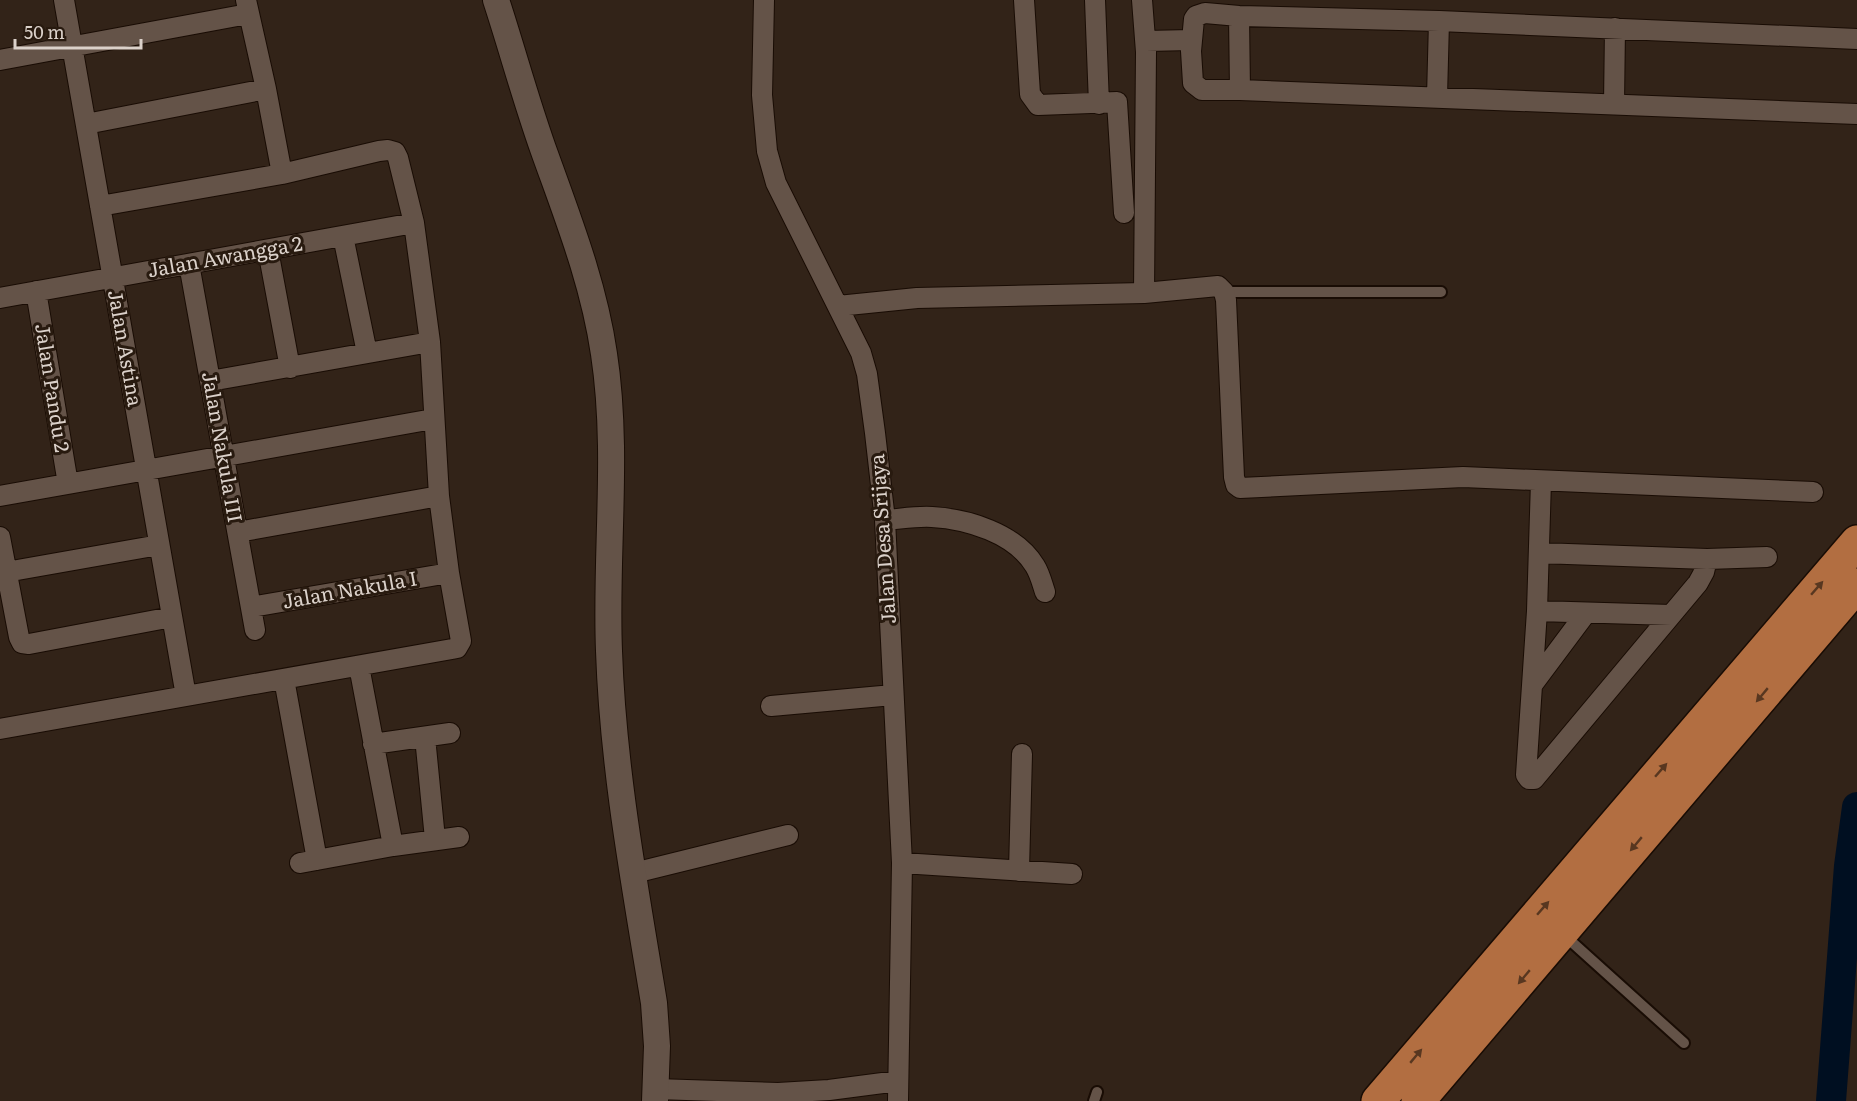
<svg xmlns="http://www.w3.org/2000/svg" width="1857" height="1101" font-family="Literata,serif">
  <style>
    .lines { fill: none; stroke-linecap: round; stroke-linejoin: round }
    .river { stroke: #000f21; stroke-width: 30 }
    .service-casing { stroke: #190c04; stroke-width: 14 }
    .minor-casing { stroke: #190c04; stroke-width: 22 }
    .tertiary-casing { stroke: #190c04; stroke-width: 28 }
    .motorway-casing { stroke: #190c04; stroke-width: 36 }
    .service { stroke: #645348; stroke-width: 10 }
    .minor { stroke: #645348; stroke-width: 20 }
    .tertiary { stroke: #645348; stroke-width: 26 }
    .motorway { stroke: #b26e41; stroke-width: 33 }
    .oneway { fill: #583720 }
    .labels { text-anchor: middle; stroke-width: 6; stroke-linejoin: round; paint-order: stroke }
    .street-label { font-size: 20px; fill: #dbd1ca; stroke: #281a0f }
  </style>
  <rect width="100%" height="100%" fill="#322318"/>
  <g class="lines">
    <!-- river -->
    <path class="river" d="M 1831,1101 L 1849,866 L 1857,807"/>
    <defs>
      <path id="service" d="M 1224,292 L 1441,292
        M 1564,935 L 1684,1043
        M 1094,1101 L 1097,1092"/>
      <path id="minor" d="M 64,0 L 186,696
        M 246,0 L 266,89 L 282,174
        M 764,0 L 762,95 L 767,151 L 776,183 L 861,353 L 867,374 L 875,433 L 885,520 L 902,863 L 898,1101
        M 1024,0 L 1030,94 L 1038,105 L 1117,102 L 1124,213
        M 1095,0 L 1099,104
        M 1142,0 L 1146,52 L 1144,293
        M 1239,16 L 1240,90
        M 1857,39 L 1439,21 L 1239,16 L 1205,13 L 1196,16 L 1194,19 L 1191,51 L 1193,83 L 1202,90 L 1240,90 L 1857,114
        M 1146,41 L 1191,40
        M 0,60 L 248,14
        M 1437,97 L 1439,21
        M 1614,104 L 1615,28
        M 86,124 L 266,89
        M 343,236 L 367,353
        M 268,250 L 290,368
        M 189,264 L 255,630
        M 36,291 L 68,484
        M 0,298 L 414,223
        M 838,306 L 917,298 L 1144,293 L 1218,286 L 1224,292 L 1226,300 L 1234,477 L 1236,485 L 1240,488 L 1463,477 L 1813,492
        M 210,381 L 430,342
        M 1541,481 L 1537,611 L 1526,775 L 1529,779 L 1534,779 L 1698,583 L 1704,572 L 1707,559
        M 0,496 L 433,419
        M 885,520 C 900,519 916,516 932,517 C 967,519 1015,533 1035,566 C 1040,574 1042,583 1045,592
        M 238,532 L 439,496
        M 0,537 L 19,637 L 22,643 L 29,644 L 172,617
        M 1540,553 L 1707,559 L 1767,557
        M 6,572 L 159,545
        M 251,607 L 449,573
        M 1537,611 L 1671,615
        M 359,666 L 393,846
        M 284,679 L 317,860
        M 1533,684 L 1586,613
        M 771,706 L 893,695
        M 0,729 L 452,649 L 457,648 L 461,641 L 449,573 L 439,496 L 430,342 L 414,223 L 398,158 L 395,152 L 388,150 L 379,151 L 282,174 L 100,206
        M 425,737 L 435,839
        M 373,744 L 450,733
        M 300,863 L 393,846 L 459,837
        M 902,863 L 1072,874
        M 1019,871 L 1022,754
        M 634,873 L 788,835
        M 656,1089 L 778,1093 L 829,1090 L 898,1081"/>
      <path id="tertiary" d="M 496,0 C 513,52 527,105 546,157 C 569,221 594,285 604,354 C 619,452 605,553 609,651 C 613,769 635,887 654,1003 L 657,1046 L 655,1101"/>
      <path id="motorway" d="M 1378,1101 L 1857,542
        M 1418,1101 L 1857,585"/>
    </defs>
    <!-- service casing -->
    <use href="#service" class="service-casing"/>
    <!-- minor casing -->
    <use href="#minor" class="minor-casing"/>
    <!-- tertiary casing -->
    <use href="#tertiary" class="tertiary-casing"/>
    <!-- motorway casing -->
    <use href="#motorway" class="motorway-casing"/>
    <!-- service -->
    <use href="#service" class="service"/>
    <!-- minor -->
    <use href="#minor" class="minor"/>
    <!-- tertiary -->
    <use href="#tertiary" class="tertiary"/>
    <!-- motorway -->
    <use href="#motorway" class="motorway"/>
  </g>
  <!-- one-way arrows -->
  <defs><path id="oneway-solid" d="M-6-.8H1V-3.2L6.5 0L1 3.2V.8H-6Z" transform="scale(1.5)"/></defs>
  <g class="oneway">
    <use href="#oneway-solid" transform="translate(1817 588) rotate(-49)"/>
    <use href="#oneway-solid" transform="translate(1762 695) rotate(130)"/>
    <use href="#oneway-solid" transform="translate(1661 770) rotate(-49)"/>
    <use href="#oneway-solid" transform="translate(1636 844) rotate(130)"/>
    <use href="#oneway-solid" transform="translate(1543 908) rotate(-49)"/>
    <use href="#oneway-solid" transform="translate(1524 977) rotate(130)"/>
    <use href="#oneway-solid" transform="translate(1416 1056) rotate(-50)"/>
  </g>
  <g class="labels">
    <!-- street labels -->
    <g class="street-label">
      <text transform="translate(225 257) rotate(-10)" y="7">Jalan Awangga 2</text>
      <text transform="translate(125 348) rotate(80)" y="7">Jalan Astina</text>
      <text transform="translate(52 388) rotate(81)" y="7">Jalan Pandu 2</text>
      <text transform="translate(222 447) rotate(80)" y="7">Jalan Nakula III</text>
      <text transform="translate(883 539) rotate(-94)" y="7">Jalan Desa Srijaya</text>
      <text transform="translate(350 590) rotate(-10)" y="7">Jalan Nakula I</text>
    </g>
  </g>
  <!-- scale -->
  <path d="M15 39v9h126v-9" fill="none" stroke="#dbd1ca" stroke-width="3"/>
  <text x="24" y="39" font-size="18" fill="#dbd1ca" stroke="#281a0f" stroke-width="4.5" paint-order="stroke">50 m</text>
</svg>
